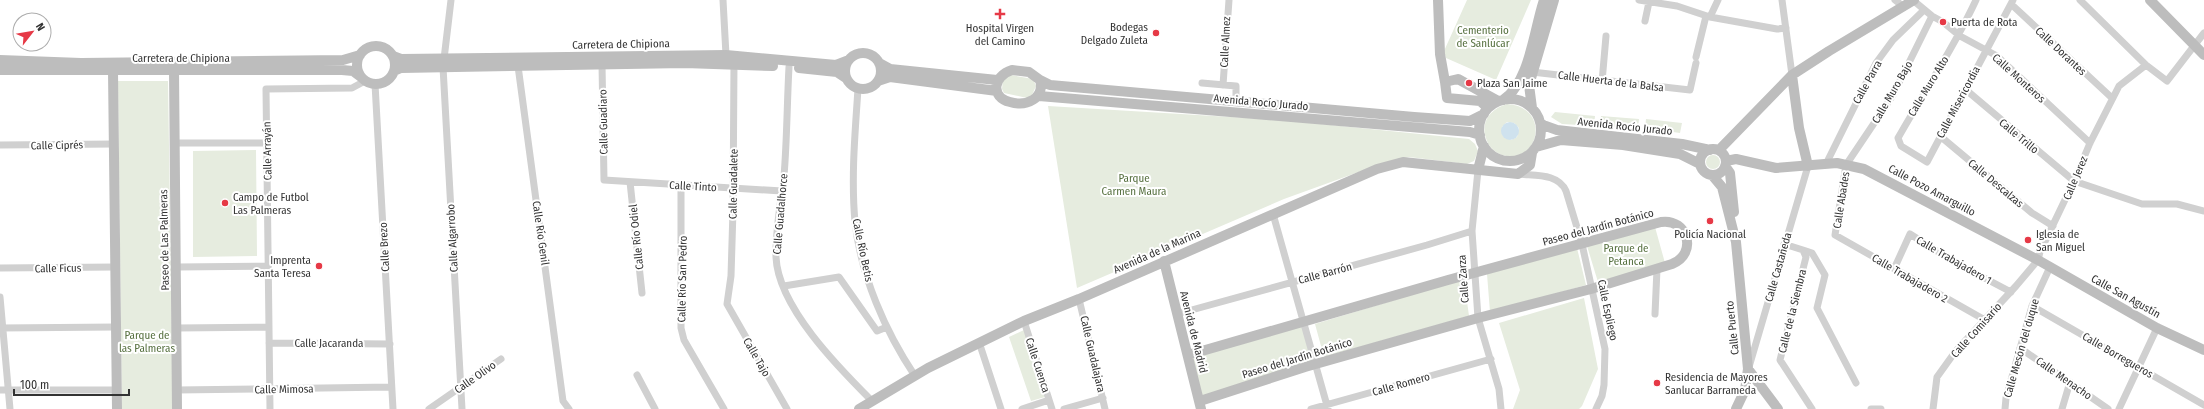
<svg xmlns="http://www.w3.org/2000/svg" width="2204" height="409" font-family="'Fira Sans Condensed',sans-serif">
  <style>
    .green { fill: #e6ecdf; fill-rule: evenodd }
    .water { fill: #cfe2ee }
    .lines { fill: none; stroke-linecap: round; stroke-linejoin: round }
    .street { stroke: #d0d0d0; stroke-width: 7 }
    .secondary { stroke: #bdbdbd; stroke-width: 10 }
    .poi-dot { fill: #e63946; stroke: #fff; stroke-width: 1.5 }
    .labels { text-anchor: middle; stroke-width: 4; stroke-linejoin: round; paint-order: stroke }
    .poi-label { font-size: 11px; fill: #333; stroke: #fff; text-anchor: start }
    .park-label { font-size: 11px; fill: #56703f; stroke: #fff }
    .street-label { font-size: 11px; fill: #333; stroke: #fff }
  </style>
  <rect width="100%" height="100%" fill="#fff"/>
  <!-- green -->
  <path class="green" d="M 1467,0 L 1531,0 L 1496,80 L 1446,58 L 1444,51 Z
    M 1011,75 L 1033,79 L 1036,86 L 1032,95 L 1027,98 L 1004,93 L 1002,89 L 1003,79 Z
    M 118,81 L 168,81 L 173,409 L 122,409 Z
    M 1507,104 C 1552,107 1539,166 1502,155 C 1496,153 1489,147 1487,141 C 1479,123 1490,109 1507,104 ZM 1507,122 L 1514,123 L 1519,128 L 1517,137 L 1511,140 L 1503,136 L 1502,127 Z
    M 1048,106 L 1281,120 L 1469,139 L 1475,144 L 1478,151 L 1474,161 L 1467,164 L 1409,157 L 1378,165 L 1284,199 L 1077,288 Z
    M 1555,112 L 1595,116 L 1594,126 L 1562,124 L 1551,117 Z
    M 1601,116 L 1639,119 L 1638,129 L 1600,125 Z
    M 1646,119 L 1682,123 L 1680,133 L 1645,128 Z
    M 256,150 L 257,256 L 193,257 L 193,151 Z
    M1706 162a7 7 0 1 1 14 0a7 7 0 1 1-14 0Z
    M 1655,227 L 1665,263 L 1598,282 L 1587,246 Z
    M 1577,248 L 1586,285 L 1490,312 L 1487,274 Z
    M 1464,279 L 1469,316 L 1324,357 L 1315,324 Z
    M 1584,298 L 1598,369 L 1582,406 L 1579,409 L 1513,409 L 1520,390 L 1499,323 Z
    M 1304,323 L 1316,365 L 1200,401 L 1188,355 Z
    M 1024,330 L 1045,397 L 1031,401 L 1009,337 Z"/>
  <!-- water -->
  <path class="water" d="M1501 131a9 9 0 1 1 18 0a9 9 0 1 1-18 0Z"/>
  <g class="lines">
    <!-- street -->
    <path class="street" d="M 723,0 L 726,55
      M 1639,0 L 1677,6 L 1710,17 L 1718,0
      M 1782,0 L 1792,75
      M 1895,0 L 1904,7
      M 1976,0 C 1954,48 1924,92 1898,138 L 1901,146 L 1927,162 L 2013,0
      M 2080,0 L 2146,65 L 2167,81 L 2204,33
      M 1914,1 L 1932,16 L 1943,22 L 1960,36 L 1997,56 L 2090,143
      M 2011,4 L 2112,98
      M 1932,16 L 1893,95 L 1846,165 L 1835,235 L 1985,320
      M 1710,17 L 1777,29 L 1786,28
      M 1645,21 L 1649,2
      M 1696,57 L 1706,16
      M 444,59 L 451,0
      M 734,63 L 733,210 L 731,276 L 727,304 L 787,409
      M 602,64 L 604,180 L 782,191
      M 518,66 L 563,401 L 569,409
      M 443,67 L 462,409
      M 789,67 C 787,103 787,140 784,176 C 781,201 775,233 776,257 C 778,307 839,368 872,401
      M 1532,72 L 1690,90 L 1696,63
      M 1602,82 L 1606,36
      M 1202,83 L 1236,86 L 1236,101
      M 375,84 L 393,409
      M 1223,85 L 1229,0
      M 858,89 C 855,133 851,178 855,222 C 861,276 885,331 915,376
      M 1965,89 L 2074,181 L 2142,204 L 2177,204 L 2204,211
      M 1940,136 L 2032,213 L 2053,226
      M 175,143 L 267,143
      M 0,145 L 114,144
      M 1826,164 L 1876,63 L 1893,40 L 1924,10
      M 1478,170 L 1472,231 L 1478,318 L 1499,389 L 1501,409
      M 1518,174 C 1535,176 1558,173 1566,191 L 1582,244 L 1605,349 L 1604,385 L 1602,396 L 1596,409
      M 630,182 L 642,293
      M 681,186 L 681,328 L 684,340 L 724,409
      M 1273,214 L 1328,409
      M 1784,244 L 1803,250 L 1806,257 L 1780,360 L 1812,409
      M 1803,250 L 1812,253 L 1825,275 L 1817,308 L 1856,383
      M 177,267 L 268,266
      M 0,268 L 115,267
      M 1894,269 L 1910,234 L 1956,263 L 2011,292
      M 784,286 L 839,277 L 877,331 L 887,327
      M 0,297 L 10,409
      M 1079,299 L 1105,409
      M 2032,306 L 2204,405
      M 1177,314 L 1427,245 L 1472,231
      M 1655,314 L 1657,269
      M 1024,321 L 1052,409
      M 0,328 L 116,327
      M 177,328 L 269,327
      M 979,342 L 1001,409
      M 269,343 L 390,344
      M 2020,348 L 2108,409
      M 1749,367 L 1808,166
      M 637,375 L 655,409
      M 0,390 L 117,390
      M 177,390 L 391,387
      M 270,409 L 266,89 L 352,88 L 365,81
      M 429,409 L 501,359
      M 1022,409 L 1049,400
      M 1064,409 L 1103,398
      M 1311,409 L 1491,359
      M 1871,409 L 1881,409
      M 1933,409 L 1937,377 L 1955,352 L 2016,286 L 2038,260 L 2040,252 L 2074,181 L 2090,143 L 2119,86 L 2146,65
      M 2005,409 L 2006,398 L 2032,306 L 2050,267
      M 2062,409 L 2070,382
      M 2119,409 L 2157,328"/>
    <!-- secondary -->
    <path class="secondary" d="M 1438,0 L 1440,54 L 1445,82
      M 2150,0 L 2204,55
      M357 65a19 19 0 1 1 38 0a19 19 0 1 1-38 0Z
      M845 71a18 18 0 1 1 36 0a18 18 0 1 1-36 0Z
      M 393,56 L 401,59 L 726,55 L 836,65 L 849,60
      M 0,60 L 81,63 L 343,60 L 360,55
      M 879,63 L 890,69 L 997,80
      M 799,68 L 837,72 L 846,78
      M 0,70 L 342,70 L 353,71 L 361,77
      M 174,70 L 177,409
      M 1012,70 L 1029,72 L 1040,80 C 1045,98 1027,107 1010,102 C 990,97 993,76 1012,70 Z
      M 113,71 L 117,409
      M 394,71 L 401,68 L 685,63 L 773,66
      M 1792,75 L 1799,128 L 1808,166
      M 1040,80 L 1050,85 L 1414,117 L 1470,121 L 1484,114
      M 878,81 L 890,77 L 997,91
      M 1039,96 L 1470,132 L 1480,135
      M1479 130a31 31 0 1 1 62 0a31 31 0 1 1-62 0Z
      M 1503,100 C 1530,82 1534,29 1544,0
      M 1488,108 L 1480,101 L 1447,98 L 1445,82 L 1458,79 L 1498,101
      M 1532,108 L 1529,85 L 1554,0
      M 1540,122 L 1543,125 L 1557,130 L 1682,144 L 1710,150
      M 1536,147 L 1561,140 L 1623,145 L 1680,154 L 1700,164
      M1700 162a13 13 0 1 1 26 0a13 13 0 1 1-26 0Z
      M 1719,150 L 1792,75 L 1829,51 L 1914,0
      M 1726,161 L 1736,159 L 1776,168 L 1837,163 L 1864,169 L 2038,260 L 2157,328 L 2204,350
      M 1725,166 L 1730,173 L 1734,212
      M 1478,170 L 1484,146
      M 1712,175 L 1722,187 L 1736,242 L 1748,369 L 1745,390 L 1736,409
      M 1164,261 L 1201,409
      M 1188,355 L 1448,280 L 1661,222 C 1688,218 1698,254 1672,264 L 1591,289 L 1478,318 L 1305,367 L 1200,401
      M 1748,369 L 1778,409
      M 859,409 L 928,368 L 1024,321 L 1079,299 L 1377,169 L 1403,162 L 1518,174 L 1530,165 L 1532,153"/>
  </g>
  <!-- markers -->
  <g class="poi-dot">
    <path d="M998 8h4v4h4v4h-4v4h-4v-4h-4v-4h4z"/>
    <circle cx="1943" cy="22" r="4"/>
    <circle cx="1156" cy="33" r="4"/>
    <circle cx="1469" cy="83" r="4"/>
    <circle cx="225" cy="203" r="4"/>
    <circle cx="1710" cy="221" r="4"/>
    <circle cx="2028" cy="240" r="4"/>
    <circle cx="319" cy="266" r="4"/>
    <circle cx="1657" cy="383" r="4"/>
  </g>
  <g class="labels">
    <!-- poi labels -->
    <g class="poi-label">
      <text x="1951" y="26">Puerta de Rota</text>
      <text x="1148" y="31" text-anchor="end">Bodegas<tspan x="1148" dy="13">Delgado Zuleta</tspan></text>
      <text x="1000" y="32" text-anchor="middle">Hospital Virgen<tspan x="1000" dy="13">del Camino</tspan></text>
      <text x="1477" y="87">Plaza San Jaime</text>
      <text x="233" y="201">Campo de Futbol<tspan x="233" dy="13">Las Palmeras</tspan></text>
      <text x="1710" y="238" text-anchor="middle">Policía Nacional</text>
      <text x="2036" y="238">Iglesia de<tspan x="2036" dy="13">San Miguel</tspan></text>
      <text x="311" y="264" text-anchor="end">Imprenta<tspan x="311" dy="13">Santa Teresa</tspan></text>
      <text x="1665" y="381">Residencia de Mayores<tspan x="1665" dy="13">Sanlucar Barrameda</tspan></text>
    </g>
    <!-- park labels -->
    <g class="park-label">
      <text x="1483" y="34">Cementerio<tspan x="1483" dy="13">de Sanlúcar</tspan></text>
      <text x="1134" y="182">Parque<tspan x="1134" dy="13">Carmen Maura</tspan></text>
      <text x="1626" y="252">Parque de<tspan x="1626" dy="13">Petanca</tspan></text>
      <text x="147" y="339">Parque de<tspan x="147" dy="13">las Palmeras</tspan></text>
    </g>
    <!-- street labels -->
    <g class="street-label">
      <text transform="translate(1225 42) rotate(-87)" y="4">Calle Almez</text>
      <text transform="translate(621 44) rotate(-1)" y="4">Carretera de Chipiona</text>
      <text transform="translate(2061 51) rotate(43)" y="4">Calle Dorantes</text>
      <text x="181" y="62">Carretera de Chipiona</text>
      <text transform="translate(2019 78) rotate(42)" y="4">Calle Monteros</text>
      <text transform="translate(1611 81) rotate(7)" y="4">Calle Huerta de la Balsa</text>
      <text transform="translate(1867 82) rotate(-61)" y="4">Calle Parra</text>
      <text transform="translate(1928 86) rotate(-59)" y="4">Calle Muro Alto</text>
      <text transform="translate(1892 92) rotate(-60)" y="4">Calle Muro Bajo</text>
      <text transform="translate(1261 102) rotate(5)" y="4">Avenida Rocío Jurado</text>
      <text transform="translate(1958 102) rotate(-62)" y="4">Calle Misericordia</text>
      <text transform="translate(603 122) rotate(-91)" y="4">Calle Guadiaro</text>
      <text transform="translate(1625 126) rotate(6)" y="4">Avenida Rocío Jurado</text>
      <text transform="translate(2019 136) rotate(40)" y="4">Calle Trillo</text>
      <text transform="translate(57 145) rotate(-1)" y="4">Calle Ciprés</text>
      <text transform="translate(267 151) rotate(-91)" y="4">Calle Arrayán</text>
      <text transform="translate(2075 178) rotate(-67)" y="4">Calle Jerez</text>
      <text transform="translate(1996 183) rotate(40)" y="4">Calle Descalzas</text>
      <text transform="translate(733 184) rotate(-89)" y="4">Calle Guadalete</text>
      <text transform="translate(693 186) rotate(3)" y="4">Calle Tinto</text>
      <text transform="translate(1932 190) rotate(28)" y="4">Calle Pozo Amarguillo</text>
      <text transform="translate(1841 200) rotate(-81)" y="4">Calle Abades</text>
      <text transform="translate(780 214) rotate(-85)" y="4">Calle Guadalhorce</text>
      <text transform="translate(1598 227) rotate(-15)" y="4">Paseo del Jardín Botánico</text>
      <text transform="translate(541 233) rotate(82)" y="4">Calle Río Genil</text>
      <text transform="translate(636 237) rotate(-96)" y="4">Calle Río Odiel</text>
      <text transform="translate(452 238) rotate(-93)" y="4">Calle Algarrobo</text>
      <text transform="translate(164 240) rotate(-91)" y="4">Paseo de Las Palmeras</text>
      <text transform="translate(384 247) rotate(-93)" y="4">Calle Brezo</text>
      <text transform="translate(863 250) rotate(78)" y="4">Calle Río Betis</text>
      <text transform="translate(1157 251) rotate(-24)" y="4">Avenida de la Marina</text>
      <text transform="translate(1954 260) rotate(30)" y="4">Calle Trabajadero 1</text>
      <text transform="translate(1778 267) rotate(-74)" y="4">Calle Castañeda</text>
      <text transform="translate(58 268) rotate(-1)" y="4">Calle Ficus</text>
      <text transform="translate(1325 273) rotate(-15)" y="4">Calle Barrón</text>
      <text transform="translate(1910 278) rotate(30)" y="4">Calle Trabajadero 2</text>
      <text transform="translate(682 279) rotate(-89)" y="4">Calle Río San Pedro</text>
      <text transform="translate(1463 279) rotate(-94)" y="4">Calle Zarza</text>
      <text transform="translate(2126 296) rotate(29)" y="4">Calle San Agustín</text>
      <text transform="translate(1608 310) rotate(78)" y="4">Calle Espliego</text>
      <text transform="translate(1792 311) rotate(-76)" y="4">Calle de la Siembra</text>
      <text transform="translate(1732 328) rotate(-96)" y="4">Calle Puerto</text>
      <text transform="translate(1976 330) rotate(-48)" y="4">Calle Comisario</text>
      <text transform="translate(1194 332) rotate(76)" y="4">Avenida de Madrid</text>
      <text x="329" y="347">Calle Jacaranda</text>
      <text transform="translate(2021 348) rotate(-74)" y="4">Calle Mesón del duque</text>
      <text transform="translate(1093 354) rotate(77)" y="4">Calle Guadalajara</text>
      <text transform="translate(2118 355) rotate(30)" y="4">Calle Borregueros</text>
      <text transform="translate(757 357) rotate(60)" y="4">Calle Tajo</text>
      <text transform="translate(1297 358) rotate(-17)" y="4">Paseo del Jardín Botánico</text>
      <text transform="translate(1038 365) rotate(72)" y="4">Calle Cuenca</text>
      <text transform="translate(475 377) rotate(-35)" y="4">Calle Olivo</text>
      <text transform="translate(2064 378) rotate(35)" y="4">Calle Menacho</text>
      <text transform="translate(1401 384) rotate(-16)" y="4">Calle Romero</text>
      <text transform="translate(284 389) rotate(-1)" y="4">Calle Mimosa</text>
    </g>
  </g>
  <!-- north arrow -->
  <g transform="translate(32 32) rotate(59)"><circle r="19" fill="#ffffff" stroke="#adadad"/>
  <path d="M0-3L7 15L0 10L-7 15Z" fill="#e63946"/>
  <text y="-6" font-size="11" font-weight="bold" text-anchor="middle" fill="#333333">N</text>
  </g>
  <!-- scale -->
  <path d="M14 389v6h115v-6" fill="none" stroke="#333333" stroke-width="2"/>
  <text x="20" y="389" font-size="12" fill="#333333" stroke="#ffffff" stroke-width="3" paint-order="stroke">100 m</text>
</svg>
